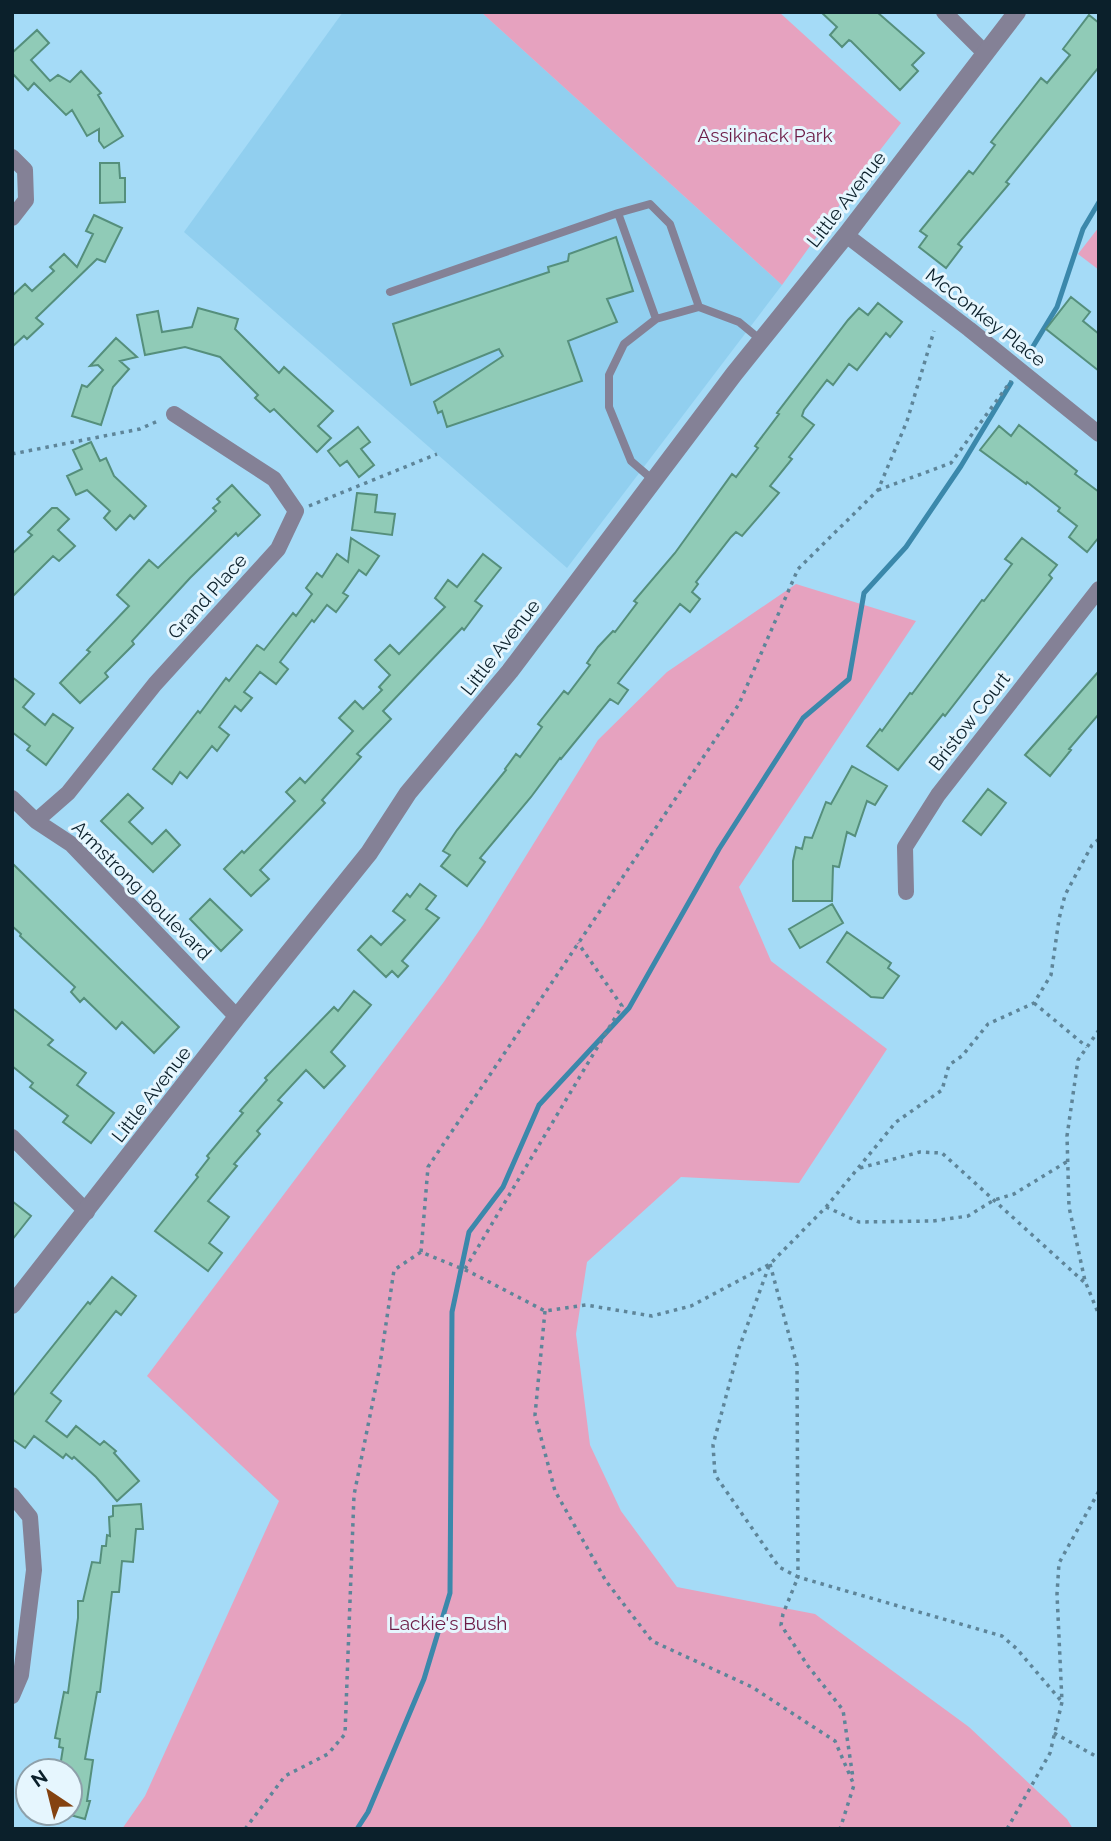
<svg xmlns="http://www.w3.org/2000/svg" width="1111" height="1841" font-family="Raleway,sans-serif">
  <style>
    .built { fill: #91cfef }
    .green { fill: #e6a2bf }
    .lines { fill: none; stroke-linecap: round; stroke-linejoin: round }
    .stream { stroke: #3b88ab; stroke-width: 5 }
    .building { fill: #90cbb7; stroke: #558f7c; stroke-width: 2 }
    .path { stroke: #5e8599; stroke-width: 3.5; stroke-dasharray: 3.5 5; stroke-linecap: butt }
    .service { stroke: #848196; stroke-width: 8 }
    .minor { stroke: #848196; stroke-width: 16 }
    .tertiary { stroke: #848196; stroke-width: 18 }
    .labels { text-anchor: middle; stroke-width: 6; stroke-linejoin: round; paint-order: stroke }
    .park-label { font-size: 19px; fill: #6c1b46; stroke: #e6f6fe }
    .street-label { font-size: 19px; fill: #0b202b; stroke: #e6f6fe }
  </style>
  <rect width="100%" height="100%" fill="#a5dbf7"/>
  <!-- built -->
  <path class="built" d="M 343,12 L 481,12 L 782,285 L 567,568 L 184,232 Z"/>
  <!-- green -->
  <path class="green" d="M 481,12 L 779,12 L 901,123 L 867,167 L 782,285 Z
    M 1099,227 L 1099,270 L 1078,254 Z
    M 796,584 L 916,621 L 739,887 L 771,961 L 887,1049 L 799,1183 L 681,1177 L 587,1262 L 576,1334 L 590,1445 L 621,1511 L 677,1587 L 815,1614 L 969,1727 L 1067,1819 L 1073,1829 L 122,1829 L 145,1796 L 279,1501 L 147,1376 L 443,983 L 483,925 L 598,740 L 667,672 Z"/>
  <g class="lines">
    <!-- stream -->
    <path class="stream" d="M 1026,358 L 1057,307 L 1083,229 L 1099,202
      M 357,1829 L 368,1812 L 424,1679 L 450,1593 L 452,1312 L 469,1232 L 503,1187 L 539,1105 L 629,1008 L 719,849 L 803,718 L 849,679 L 864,593 L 906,547 L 961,466 L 1011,383"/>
  </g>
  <!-- building -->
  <path class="building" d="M 821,12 L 877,12 L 924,53 L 912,65 L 918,71 L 900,90 L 851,41 L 849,40 L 842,47 L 830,35 L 837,27 Z
    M 1089,15 L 1099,23 L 1099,67 L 1006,182 L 1009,184 L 958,244 L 962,247 L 946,268 L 919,247 L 927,236 L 920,231 L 969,171 L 973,174 L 995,145 L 991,142 L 1041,78 L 1047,83 L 1070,55 L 1063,49 Z
    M 37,30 L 49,43 L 31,60 L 50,81 L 58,75 L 70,82 L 81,71 L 101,93 L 98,95 L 123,136 L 104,148 L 99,141 L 99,129 L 87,136 L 72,110 L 66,115 L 34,83 L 28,90 L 12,73 L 12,53 Z
    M 100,163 L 119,163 L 120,178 L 125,178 L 125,202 L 100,203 Z
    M 94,215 L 122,228 L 105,262 L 97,259 L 36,318 L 43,324 L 27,339 L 24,336 L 12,347 L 12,296 L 25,284 L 32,291 L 54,271 L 50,267 L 64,254 L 77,267 L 93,234 L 86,231 Z
    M 616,237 L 633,291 L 607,299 L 617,322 L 568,341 L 582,381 L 447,427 L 442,411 L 438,413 L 434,402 L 503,356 L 499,349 L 411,385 L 393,324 L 549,272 L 548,267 L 568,261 L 569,254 Z
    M 1071,297 L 1090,312 L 1083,321 L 1099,334 L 1099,371 L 1046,329 Z
    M 878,303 L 902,322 L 890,337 L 886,333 L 857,370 L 849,364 L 833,385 L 827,380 L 804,410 L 802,416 L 814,425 L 789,457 L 792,459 L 770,486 L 779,493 L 742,536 L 736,532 L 731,537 L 696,582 L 698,584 L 692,592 L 700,599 L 690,612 L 680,604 L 618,683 L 628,690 L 618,704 L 610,699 L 561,759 L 560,758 L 531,797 L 480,858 L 485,862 L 467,886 L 441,866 L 450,855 L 443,851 L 457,830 L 506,770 L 505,769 L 516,754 L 520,757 L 542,727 L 538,724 L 564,691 L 568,694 L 590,665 L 587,663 L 598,647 L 613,631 L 615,632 L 637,603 L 634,601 L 675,553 L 732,474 L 736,477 L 758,448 L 755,446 L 779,414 L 777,413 L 848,320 L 859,308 L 868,315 Z
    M 198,308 L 238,319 L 235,329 L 279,373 L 284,367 L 333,411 L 318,426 L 331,438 L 317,452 L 274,409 L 270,412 L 255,398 L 258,395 L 220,357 L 185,347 L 145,355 L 137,315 L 158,311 L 162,332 L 192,327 Z
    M 116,338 L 137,357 L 120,361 L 129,369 L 113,387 L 101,425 L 72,416 L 82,385 L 87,387 L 103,370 L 98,365 L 90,366 Z
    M 1019,425 L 1077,471 L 1075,474 L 1099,492 L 1099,537 L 1087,552 L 1069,537 L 1077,526 L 1058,511 L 1060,508 L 1027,482 L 1026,484 L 980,450 L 999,426 L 1011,436 Z
    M 358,427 L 370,442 L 361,449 L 374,465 L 359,477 L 347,461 L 340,466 L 328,451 Z
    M 91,442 L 100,461 L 106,458 L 114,476 L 146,506 L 134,519 L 130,515 L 116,530 L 104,518 L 110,511 L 87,490 L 76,495 L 67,476 L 82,469 L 73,450 Z
    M 232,485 L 260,515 L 238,536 L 236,533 L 190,578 L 132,641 L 134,644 L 105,673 L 108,677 L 80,703 L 60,683 L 90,652 L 87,650 L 129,606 L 117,595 L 149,560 L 158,568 L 216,511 L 213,508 L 220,502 L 217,499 Z
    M 357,493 L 377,495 L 375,512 L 395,514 L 392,535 L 352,530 Z
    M 52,508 L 57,508 L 69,519 L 58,530 L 75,546 L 59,561 L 53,556 L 12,597 L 12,554 L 32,535 L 28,532 Z
    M 351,538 L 379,556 L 366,575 L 359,570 L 343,593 L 348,596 L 336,612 L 327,605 L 314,622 L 312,620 L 280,662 L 288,669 L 276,684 L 260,672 L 244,692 L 252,698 L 241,711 L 235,706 L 219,727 L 229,735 L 217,751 L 212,746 L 187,778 L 180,772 L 172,784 L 153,769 L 198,711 L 200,713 L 226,678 L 229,681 L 257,645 L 264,650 L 293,613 L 296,616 L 312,594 L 306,588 L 317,573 L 322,577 L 337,554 L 348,562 Z
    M 1022,538 L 1057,565 L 1049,575 L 1052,578 L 945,716 L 943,714 L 898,770 L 867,746 L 880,729 L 882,731 L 910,693 L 912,694 L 982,600 L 984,601 L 1012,564 L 1005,559 Z
    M 483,554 L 501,568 L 475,601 L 482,606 L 464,630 L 462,628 L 383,711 L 391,719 L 357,754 L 361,757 L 322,800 L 325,803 L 260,870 L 269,879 L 251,896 L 224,869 L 242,851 L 244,853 L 295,801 L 286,792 L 300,778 L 305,783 L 353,731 L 339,718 L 355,701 L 363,709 L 382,690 L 379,687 L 390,675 L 375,660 L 390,645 L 399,654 L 445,607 L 435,598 L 448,580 L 457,587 Z
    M 1099,671 L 1099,714 L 1069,749 L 1071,750 L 1050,776 L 1025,755 Z
    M 12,677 L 34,694 L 23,707 L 45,725 L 53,714 L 73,728 L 46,765 L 27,750 L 30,746 L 12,732 Z
    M 852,766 L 887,786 L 875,805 L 867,801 L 855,836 L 847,832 L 839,867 L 833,866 L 832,901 L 793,901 L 793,861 L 796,847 L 802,849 L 805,837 L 812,838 L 826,802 L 831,804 Z
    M 988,789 L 1006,803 L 981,835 L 963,821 Z
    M 128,794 L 143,808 L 129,822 L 152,844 L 166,830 L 180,845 L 153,872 L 101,821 Z
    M 12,863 L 179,1027 L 154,1053 L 122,1022 L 116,1029 L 84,998 L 80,1002 L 71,992 L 75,987 L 20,936 L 21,934 L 12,926 Z
    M 420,884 L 436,896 L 426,909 L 439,918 L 402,961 L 408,966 L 398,977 L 392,971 L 386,977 L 358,950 L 371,936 L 381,945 L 405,920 L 393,911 L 407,894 L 410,897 Z
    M 210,899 L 242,930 L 221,951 L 190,919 Z
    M 832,904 L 843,923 L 800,948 L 789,929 Z
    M 847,932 L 891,963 L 888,968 L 899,976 L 883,998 L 871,997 L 827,962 Z
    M 354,991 L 371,1005 L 331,1052 L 345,1066 L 324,1088 L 306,1070 L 278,1100 L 282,1103 L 257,1131 L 260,1134 L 234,1164 L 237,1166 L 208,1201 L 229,1217 L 209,1243 L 222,1253 L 208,1271 L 155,1231 L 198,1177 L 196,1175 L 209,1158 L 207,1156 L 243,1113 L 240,1111 L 267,1080 L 265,1078 L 334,1007 L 338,1011 Z
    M 12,1008 L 53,1040 L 48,1045 L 86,1073 L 77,1085 L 114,1113 L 91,1143 L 63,1122 L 68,1116 L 30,1087 L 33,1083 L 12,1066 Z
    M 12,1201 L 31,1216 L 12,1240 Z
    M 112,1277 L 136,1296 L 121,1315 L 116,1311 L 51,1393 L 61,1401 L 46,1421 L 67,1437 L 76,1426 L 100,1445 L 104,1441 L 116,1451 L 114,1453 L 139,1481 L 117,1501 L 96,1477 L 74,1457 L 72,1459 L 66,1454 L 63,1458 L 34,1436 L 25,1448 L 12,1439 L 12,1397 L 88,1302 L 90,1304 Z
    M 141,1504 L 143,1529 L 136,1529 L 133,1562 L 122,1561 L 119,1592 L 112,1592 L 100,1692 L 97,1692 L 85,1759 L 93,1760 L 87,1801 L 90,1801 L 85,1819 L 70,1815 L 70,1771 L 61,1771 L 62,1768 L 60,1767 L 63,1748 L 59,1747 L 60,1739 L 55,1738 L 64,1692 L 68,1693 L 78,1618 L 78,1601 L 83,1601 L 92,1562 L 100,1563 L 102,1546 L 106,1546 L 107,1535 L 110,1536 L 109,1517 L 113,1516 L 113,1506 Z"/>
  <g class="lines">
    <!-- path -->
    <path class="path" d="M 12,454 L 140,429 L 160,420
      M 878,490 L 951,463 L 1011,381
      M 309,506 L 437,454
      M 1034,1003 L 1087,1047
      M 1099,1030 L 1078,1060 L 1067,1136 L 1069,1207 L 1085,1281 L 1099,1315
      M 860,1168 L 920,1152 L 942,1153 L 1084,1282
      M 826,1207 L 859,1222 L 933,1221 L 968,1216 L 994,1200 L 1014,1194 L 1068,1161
      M 421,1252 L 428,1167 L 739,704 L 798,569 L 878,490 L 907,421 L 934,331
      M 770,1264 L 797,1365 L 798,1577 L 1002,1636 L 1017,1649 L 1062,1702
      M 769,1266 L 739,1348 L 713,1445 L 715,1475 L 779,1567 L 798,1577 L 783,1614 L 781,1625 L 808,1666 L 843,1710 L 853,1778
      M 465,1269 L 622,1006 L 578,943
      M 545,1311 L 535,1415 L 555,1491 L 606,1581 L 652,1641 L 752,1687 L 835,1741 L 854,1785 L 840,1829
      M 1054,1733 L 1099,1758
      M 245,1829 L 285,1776 L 328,1754 L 345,1734 L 354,1495 L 379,1371 L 394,1270 L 421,1252 L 470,1272 L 545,1311 L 586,1305 L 652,1316 L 691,1306 L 770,1264 L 826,1207 L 896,1122 L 942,1090 L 949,1065 L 962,1056 L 988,1024 L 1034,1003 L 1051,975 L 1059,919 L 1065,895 L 1092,845 L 1099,839
      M 1007,1829 L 1050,1753 L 1062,1702 L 1057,1594 L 1059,1563 L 1099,1491"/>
    <!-- service -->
    <path class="service" d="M 390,292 L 618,213
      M 656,319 L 618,213 L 650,204 L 670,224 L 699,307
      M 653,480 L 631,461 L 609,407 L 609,375 L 624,344 L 656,319 L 699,307 L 739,322 L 762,341"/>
    <!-- minor -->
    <path class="minor" d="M 944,12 L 985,53
      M 12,157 L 25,170 L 26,200 L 12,218
      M 846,235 L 969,329 L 1099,434
      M 12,798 L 36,821 L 71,844 L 237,1017
      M 36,821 L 68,793 L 155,684 L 278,549 L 296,511 L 274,479 L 174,414
      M 906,892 L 905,847 L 938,795 L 1099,589
      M 12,1137 L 87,1212
      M 12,1495 L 30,1517 L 34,1570 L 21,1675 L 12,1696"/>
    <!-- tertiary -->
    <path class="tertiary" d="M 12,1305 L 237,1017 L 369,853 L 408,793 L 510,671 L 734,374 L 846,235 L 1017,12"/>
  </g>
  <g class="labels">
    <!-- park labels -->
    <g class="park-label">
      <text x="765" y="142">Assikinack Park</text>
      <text x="448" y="1630">Lackie's Bush</text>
    </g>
    <!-- street labels -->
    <g class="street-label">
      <text transform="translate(846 199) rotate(-52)" y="7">Little Avenue</text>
      <text transform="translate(986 317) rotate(38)" y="7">McConkey Place</text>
      <text transform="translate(207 596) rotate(-48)" y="7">Grand Place</text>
      <text transform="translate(500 647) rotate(-52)" y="7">Little Avenue</text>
      <text transform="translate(969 721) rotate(-52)" y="7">Bristow Court</text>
      <text transform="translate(142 890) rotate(45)" y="7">Armstrong Boulevard</text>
      <text transform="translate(151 1094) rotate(-52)" y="7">Little Avenue</text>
    </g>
  </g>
  <!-- border -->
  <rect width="1111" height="1841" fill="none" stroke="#0b202b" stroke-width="28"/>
  <!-- north arrow -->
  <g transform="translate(49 1792) rotate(325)"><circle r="33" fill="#e6f6fe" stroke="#8ea0aa" stroke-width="2"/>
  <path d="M0-5L12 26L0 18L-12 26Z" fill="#844210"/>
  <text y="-10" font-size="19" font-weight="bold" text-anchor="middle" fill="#0b202b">N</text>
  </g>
</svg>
